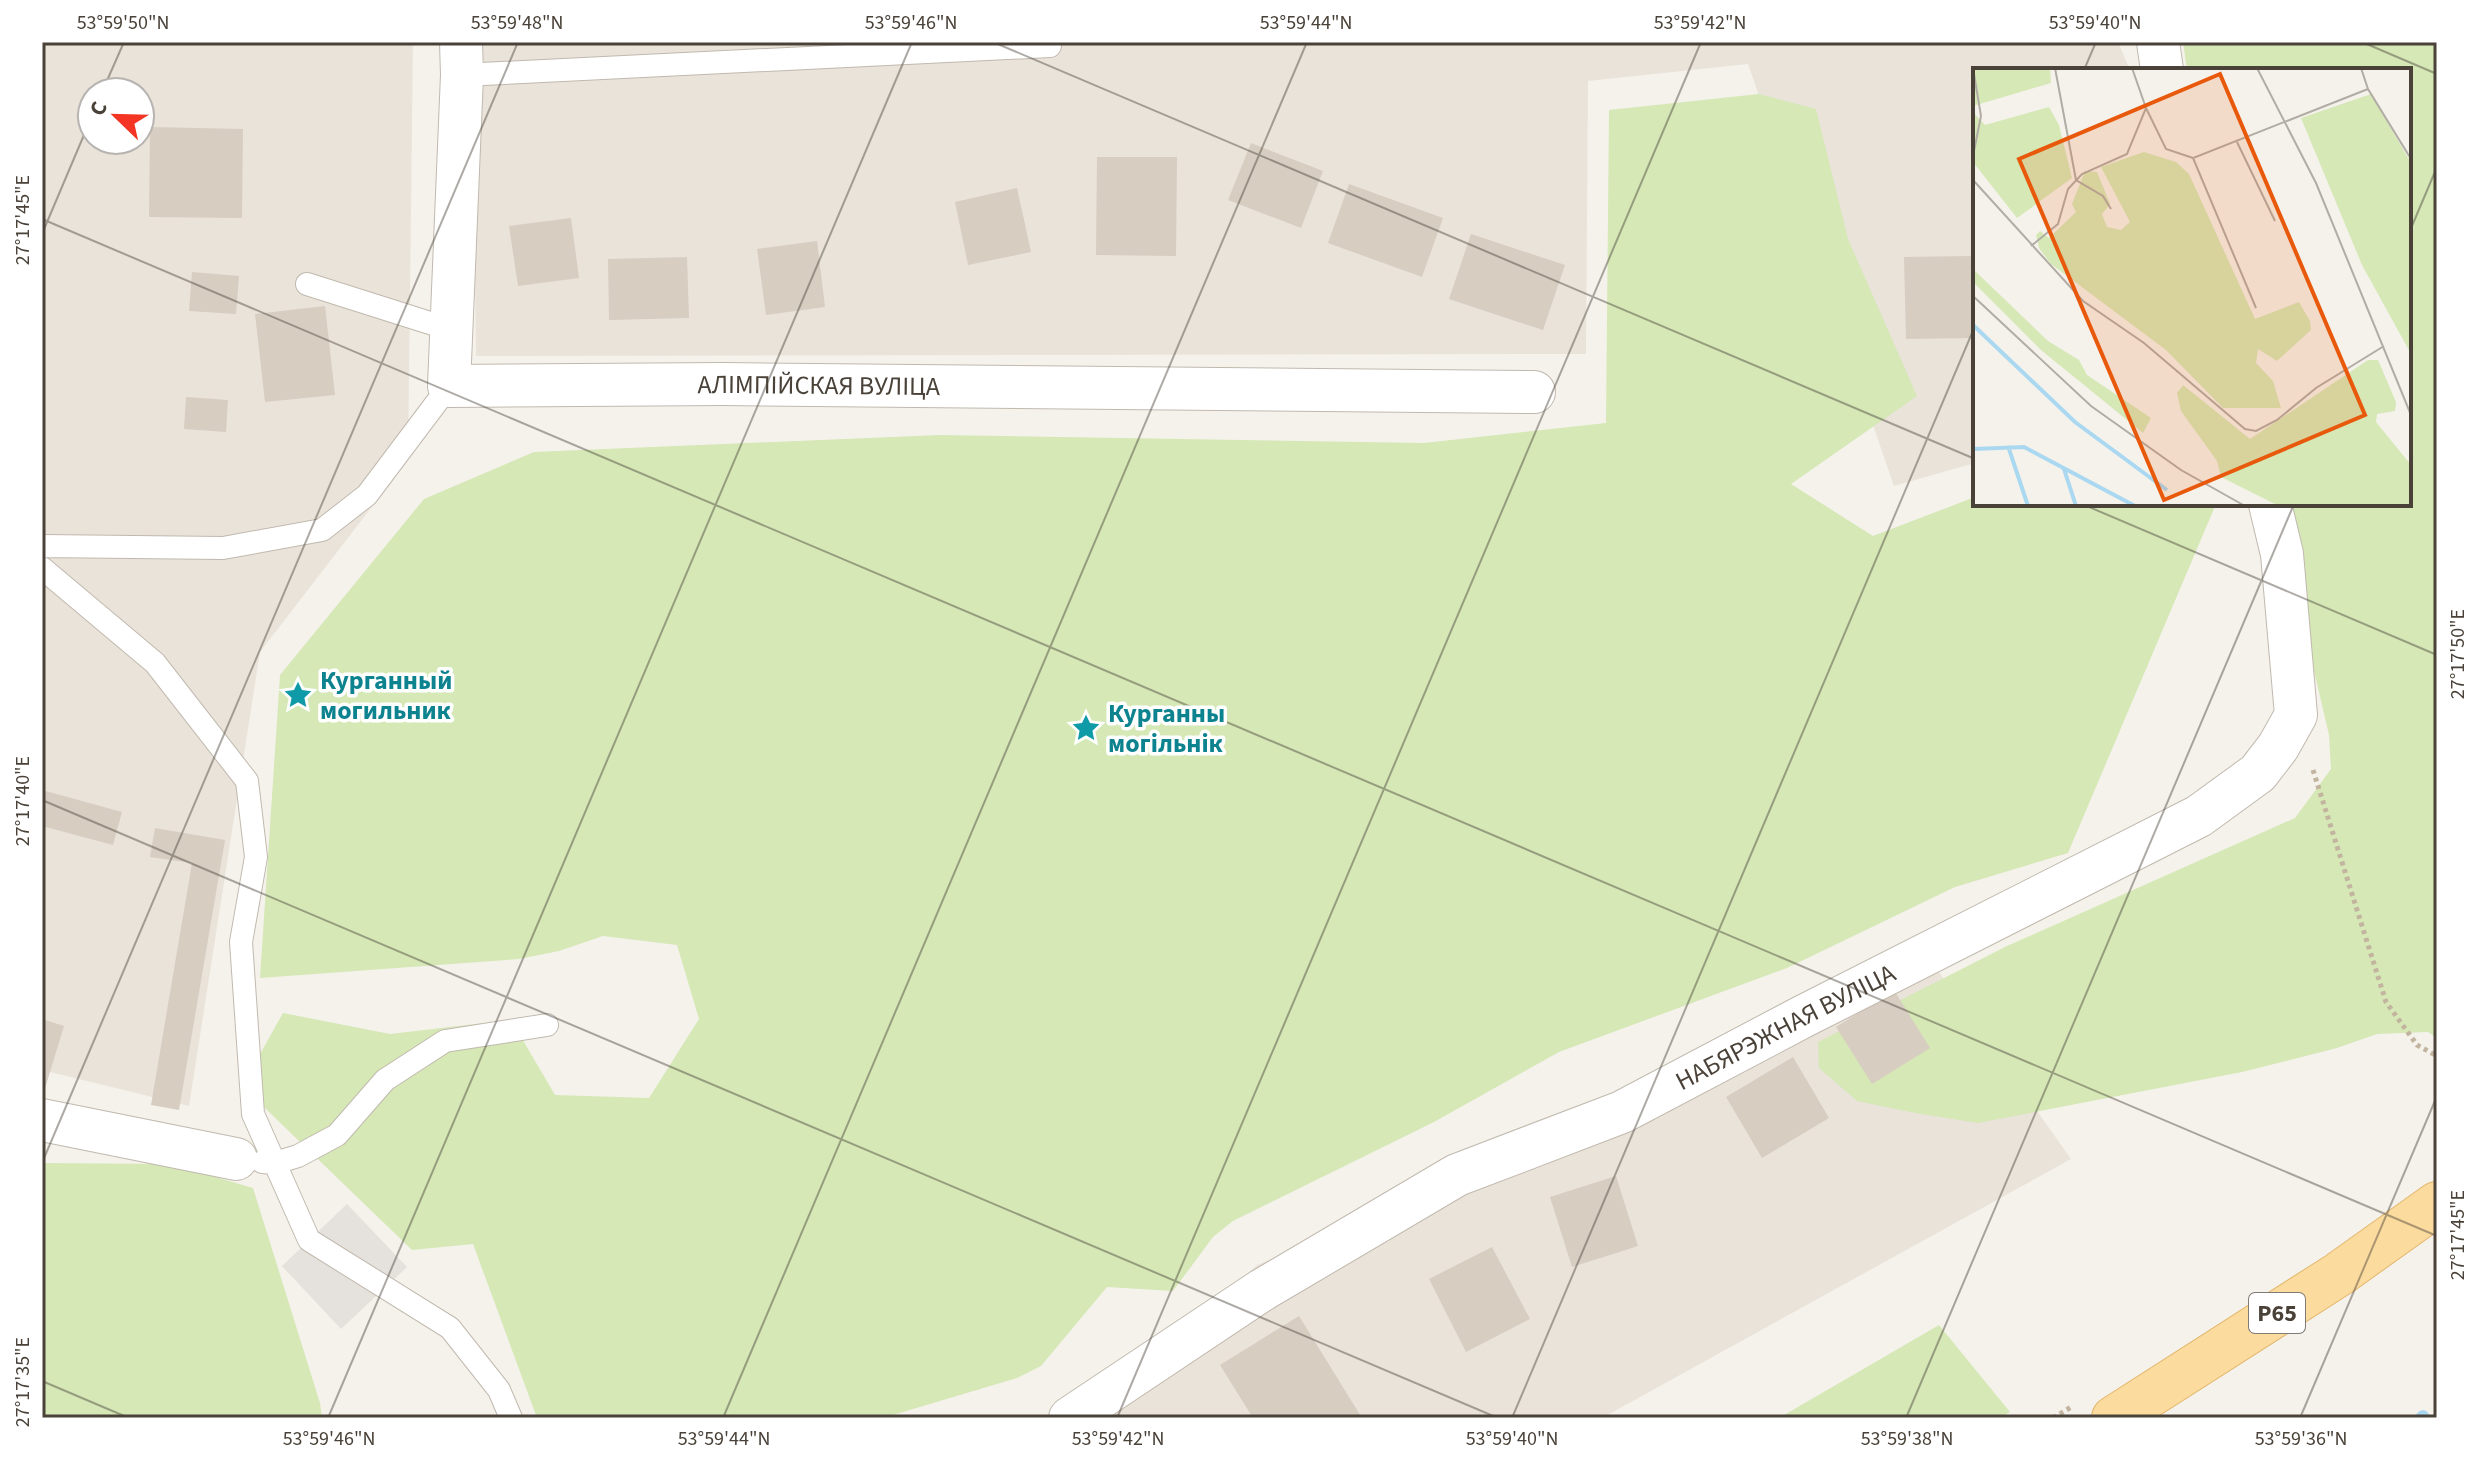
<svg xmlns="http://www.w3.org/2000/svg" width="2479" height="1460" font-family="'Source Sans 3',sans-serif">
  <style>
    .residential { fill: #e9e3da; fill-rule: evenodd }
    .industrial { fill: #e5e1dd }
    .green { fill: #d5e8b6 }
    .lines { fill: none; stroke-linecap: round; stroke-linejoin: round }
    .stream { stroke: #aad8f0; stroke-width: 12 }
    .building { fill: #d7cdc1 }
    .service-casing { stroke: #c1b9ae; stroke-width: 24 }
    .minor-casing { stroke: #c1b9ae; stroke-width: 44 }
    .primary-casing { stroke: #e2b76d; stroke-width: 46 }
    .path { stroke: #c2b49f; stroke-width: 5; stroke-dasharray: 4 4; stroke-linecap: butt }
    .service { stroke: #fff; stroke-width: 22 }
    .minor { stroke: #fff; stroke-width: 42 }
    .primary { stroke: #fcdb9e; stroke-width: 44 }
    .ticks { fill: none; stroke: #4a4239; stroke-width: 2; stroke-opacity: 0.45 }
    .labels { text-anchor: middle; stroke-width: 7; stroke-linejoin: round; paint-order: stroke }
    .shield { fill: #fff; stroke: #807b74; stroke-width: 2 }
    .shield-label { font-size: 24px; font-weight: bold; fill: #4a4239 }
    .street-label { font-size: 26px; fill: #4a4239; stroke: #fff }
    .culture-label { font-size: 26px; font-weight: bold; fill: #0d838f; stroke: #fff; text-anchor: start }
    .inset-river { fill: none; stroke: #aad8f0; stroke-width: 4 }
    .inset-road { fill: none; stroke: #b1aca4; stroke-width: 2 }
    .view { fill: #e8590c; fill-opacity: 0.15; stroke: #e8590c; stroke-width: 4 }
    .inset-edge { fill: none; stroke: #4a4239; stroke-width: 4 }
    .neatline { fill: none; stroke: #4a4239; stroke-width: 3 }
    .ticks-label { font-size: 20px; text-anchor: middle; fill: #4a4239 }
  </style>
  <rect width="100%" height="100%" fill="#f5f2ec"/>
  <!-- residential -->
  <path class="residential" d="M 42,42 L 413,42 L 408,460 L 260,652 L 189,1106 L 42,1070 ZM 92,92 L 140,92 L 140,140 L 92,140 Z
    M 472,42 L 2118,42 L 2130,70 L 1975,70 L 1975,463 L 1894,486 L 1748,64 L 1588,81 L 1586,354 L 476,356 Z
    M 1927,955 L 2071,1159 L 1602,1418 L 1100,1418 L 1257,1265 L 1651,1114 Z"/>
  <!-- industrial -->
  <path class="industrial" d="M 347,1204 L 407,1267 L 341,1329 L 282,1266 Z"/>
  <!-- green -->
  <path class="green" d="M 2183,42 L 2437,42 L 2437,1038 L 2428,1032 L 2377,1034 L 2337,1048 L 2242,1072 L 1978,1123 L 1915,1113 L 1857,1101 L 1819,1068 L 1818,1042 L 2007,946 L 2295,818 L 2331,769 L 2329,735 L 2275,504 L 2409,504 L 2409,70 L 2187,70 Z
    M 1759,94 L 1816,109 L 1848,239 L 1917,396 L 1791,484 L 1873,536 L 1975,497 L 1975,504 L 2216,504 L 2068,853 L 1955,887 L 1787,968 L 1559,1052 L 1434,1122 L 1233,1221 L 1213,1237 L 1173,1291 L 1107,1287 L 1041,1366 L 1017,1378 L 893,1415 L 890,1418 L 537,1418 L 473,1244 L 412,1250 L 242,1086 L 283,1013 L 390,1034 L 511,1020 L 555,1095 L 649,1098 L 699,1019 L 677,945 L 603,936 L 559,951 L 519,959 L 260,978 L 280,675 L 424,499 L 534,452 L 939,435 L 1424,443 L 1606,423 L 1609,110 Z
    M 42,1163 L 171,1164 L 253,1188 L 320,1403 L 322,1418 L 42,1418 Z
    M 1939,1325 L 2010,1412 L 1999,1418 L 1779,1418 Z"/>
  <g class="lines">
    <!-- stream -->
    <path class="stream" d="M 2421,1418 L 2423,1416"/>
  </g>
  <!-- building -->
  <path class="building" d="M 150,127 L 243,129 L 242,218 L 149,217 Z
    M 1251,143 L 1323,171 L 1301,228 L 1228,200 Z
    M 1097,157 L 1177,157 L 1176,256 L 1096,255 Z
    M 1349,184 L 1443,218 L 1422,277 L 1328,243 Z
    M 1017,188 L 1031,252 L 968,265 L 955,202 Z
    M 571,218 L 579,278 L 518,286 L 509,226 Z
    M 1471,234 L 1565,265 L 1543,330 L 1449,299 Z
    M 817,241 L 825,307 L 766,315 L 757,249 Z
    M 1971,256 L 1973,338 L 1906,339 L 1904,257 Z
    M 687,257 L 689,318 L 609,320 L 608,259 Z
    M 192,272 L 239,276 L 236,314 L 189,311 Z
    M 325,306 L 335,395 L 265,402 L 255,314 Z
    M 186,397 L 228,400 L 226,432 L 184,429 Z
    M 42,790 L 122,812 L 113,845 L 42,826 Z
    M 155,828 L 225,840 L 179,1110 L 151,1105 L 192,863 L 150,857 Z
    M 1894,990 L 1930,1048 L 1872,1084 L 1836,1027 Z
    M 42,1019 L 64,1026 L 43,1095 L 42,1095 Z
    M 1793,1057 L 1829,1118 L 1762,1158 L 1726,1097 Z
    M 1616,1176 L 1638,1246 L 1572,1267 L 1550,1197 Z
    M 1492,1247 L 1530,1319 L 1466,1352 L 1429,1279 Z
    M 1299,1316 L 1362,1418 L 1253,1418 L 1220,1365 Z"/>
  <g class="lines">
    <defs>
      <path id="service" d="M 462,75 L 1050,46
        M 307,284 L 452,330
        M 42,546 L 223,548 L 322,530 L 367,495 L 449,386
        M 42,568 L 155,663 L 247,781 L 256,857 L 241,942 L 253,1114 L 309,1240 L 450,1328 L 499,1390 L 511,1418
        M 262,1162 L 275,1163 L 298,1156 L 337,1135 L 385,1080 L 445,1041 L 547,1025"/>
      <g id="minor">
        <path id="s1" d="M 461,42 L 462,75 L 449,386 L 723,384 L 1534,392"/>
        <path d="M 2158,42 L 2162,70"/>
        <path d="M 42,1120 L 236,1159"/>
        <path id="s2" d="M 1070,1418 L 1262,1290 L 1457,1175 L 1622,1112 L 1804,1016 L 2199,816 L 2258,773 L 2278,747 L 2296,715 L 2282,554 L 2270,504"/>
      </g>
      <path id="primary" d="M 2114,1418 L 2339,1274 L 2437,1204"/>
    </defs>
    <!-- service casing -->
    <use href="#service" class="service-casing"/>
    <!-- minor casing -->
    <use href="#minor" class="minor-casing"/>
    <!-- primary casing -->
    <use href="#primary" class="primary-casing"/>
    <!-- path -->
    <path class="path" d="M 2313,770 L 2386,1002 L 2417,1045 L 2437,1056
      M 2053,1418 L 2073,1406"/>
    <!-- service -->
    <use href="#service" class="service"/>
    <!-- minor -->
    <use href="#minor" class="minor"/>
    <!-- primary -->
    <use href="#primary" class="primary"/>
  </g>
  <!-- ticks -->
  <path class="ticks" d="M 993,42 L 1975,459M 2362,42 L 2437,74M 2084,70 L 2096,42M 102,92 L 124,42M 42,219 L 2437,1236M 2409,233 L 2437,167M 42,234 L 92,116M 2082,504 L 2437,655M 42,800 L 1498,1418M 42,1163 L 518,42M 42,1381 L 129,1418M 328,1418 L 912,42M 723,1418 L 1307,42M 1117,1418 L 1701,42M 1512,1418 L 1975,326M 1906,1418 L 2294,504M 2300,1418 L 2437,1096"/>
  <!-- icons -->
  <defs>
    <symbol id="sight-bare" viewBox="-9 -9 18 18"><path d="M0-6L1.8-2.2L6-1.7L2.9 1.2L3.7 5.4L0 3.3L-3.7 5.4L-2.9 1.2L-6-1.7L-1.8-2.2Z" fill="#0f9aa8" stroke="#fff" stroke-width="2.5" paint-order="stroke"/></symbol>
  </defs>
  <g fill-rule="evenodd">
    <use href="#sight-bare" x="278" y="675" width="40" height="40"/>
    <use href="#sight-bare" x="1066" y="708" width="40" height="40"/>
  </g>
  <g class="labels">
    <!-- shield labels -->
    <rect class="shield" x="2249" y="1293" width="56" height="40" rx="6"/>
    <g class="shield-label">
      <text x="2277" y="1321">Р65</text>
    </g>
    <!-- street labels -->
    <g class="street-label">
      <text dy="9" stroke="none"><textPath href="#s1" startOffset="714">АЛІМПІЙСКАЯ ВУЛІЦА</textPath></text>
      <text dy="9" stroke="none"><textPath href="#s2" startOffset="818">НАБЯРЭЖНАЯ ВУЛІЦА</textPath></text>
    </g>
    <!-- culture labels -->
    <g class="culture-label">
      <text x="320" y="689">Курганный<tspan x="320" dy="30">могильник</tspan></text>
      <text x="1108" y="722">Курганны<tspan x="1108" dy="30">могільнік</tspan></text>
    </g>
  </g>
  <!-- overview -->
  <g transform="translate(1973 68)">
    <rect width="438" height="438" fill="#f5f2ec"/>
    <path d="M 0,0 L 77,0 L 78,15 L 0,38 ZM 398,26 L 438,95 L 438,286 L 389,197 L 328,50 ZM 76,39 L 86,57 L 99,110 L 44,150 L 0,94 L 0,44 L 12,57 ZM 171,84 L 203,94 L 216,106 L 282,251 L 326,234 L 337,253 L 338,262 L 304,293 L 285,281 L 283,295 L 300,313 L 308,340 L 250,340 L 193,282 L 78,196 L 66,180 L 63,167 L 67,163 L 76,170 L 103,144 L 99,136 L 112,103 L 124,104 L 137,136 L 129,146 L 134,159 L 148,162 L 157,154 L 128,99 ZM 0,201 L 75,273 L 106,292 L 114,307 L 178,350 L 170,365 L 68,282 L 0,214 ZM 395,292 L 405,292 L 423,334 L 422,343 L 404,346 L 403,354 L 438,397 L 438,438 L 306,438 L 248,409 L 244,393 L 208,343 L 204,325 L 210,317 L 277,371 Z" fill="#d5e8b6"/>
    <path class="inset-river" d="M 0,257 L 102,354 L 194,422M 35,378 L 55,438M 0,381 L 51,379 L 162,438M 91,401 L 103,438"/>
    <path class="inset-road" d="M 82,0 L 103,112 L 130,128 L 138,141M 159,0 L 173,40M 284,0 L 343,115 L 438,347M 388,0 L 395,21 L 438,91M 264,74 L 302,153M 0,88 L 8,48 L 0,0M 0,112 L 110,233 L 171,275 L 272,361 L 283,363 L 304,352 L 343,320 L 411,278M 58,178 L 85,156 L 95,121 L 109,106 L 154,86 L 173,40 L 193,81 L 220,90M 0,228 L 118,338 L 208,402 L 272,438M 283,240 L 220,90 L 395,21"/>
    <path class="view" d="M 247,6 L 392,347 L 191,432 L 46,91 Z"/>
    <rect width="438" height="438" class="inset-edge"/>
  </g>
  <!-- border -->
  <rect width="2479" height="1460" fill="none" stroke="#ffffff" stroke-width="88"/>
  <!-- north arrow -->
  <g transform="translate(116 116) rotate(293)"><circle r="38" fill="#ffffff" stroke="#b7b3b0" stroke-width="2"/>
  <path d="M0-6L14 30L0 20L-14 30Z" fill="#f53523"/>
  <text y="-12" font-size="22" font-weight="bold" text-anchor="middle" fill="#4a4239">С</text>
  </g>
  <rect x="44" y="44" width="2391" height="1372" class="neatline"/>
  <g class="ticks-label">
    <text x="123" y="29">53°59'50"N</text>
    <text x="517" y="29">53°59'48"N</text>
    <text x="911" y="29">53°59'46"N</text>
    <text x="1306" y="29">53°59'44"N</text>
    <text x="1700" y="29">53°59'42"N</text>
    <text x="2095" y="29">53°59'40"N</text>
    <text transform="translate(22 220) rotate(-90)" y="7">27°17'45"E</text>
    <text transform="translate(2457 654) rotate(-90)" y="7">27°17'50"E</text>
    <text transform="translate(22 801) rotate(-90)" y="7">27°17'40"E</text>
    <text transform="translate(2457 1235) rotate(-90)" y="7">27°17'45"E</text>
    <text transform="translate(22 1382) rotate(-90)" y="7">27°17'35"E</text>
    <text x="329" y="1445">53°59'46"N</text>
    <text x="724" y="1445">53°59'44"N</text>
    <text x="1118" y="1445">53°59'42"N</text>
    <text x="1512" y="1445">53°59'40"N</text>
    <text x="1907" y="1445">53°59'38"N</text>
    <text x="2301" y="1445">53°59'36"N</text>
  </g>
</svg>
